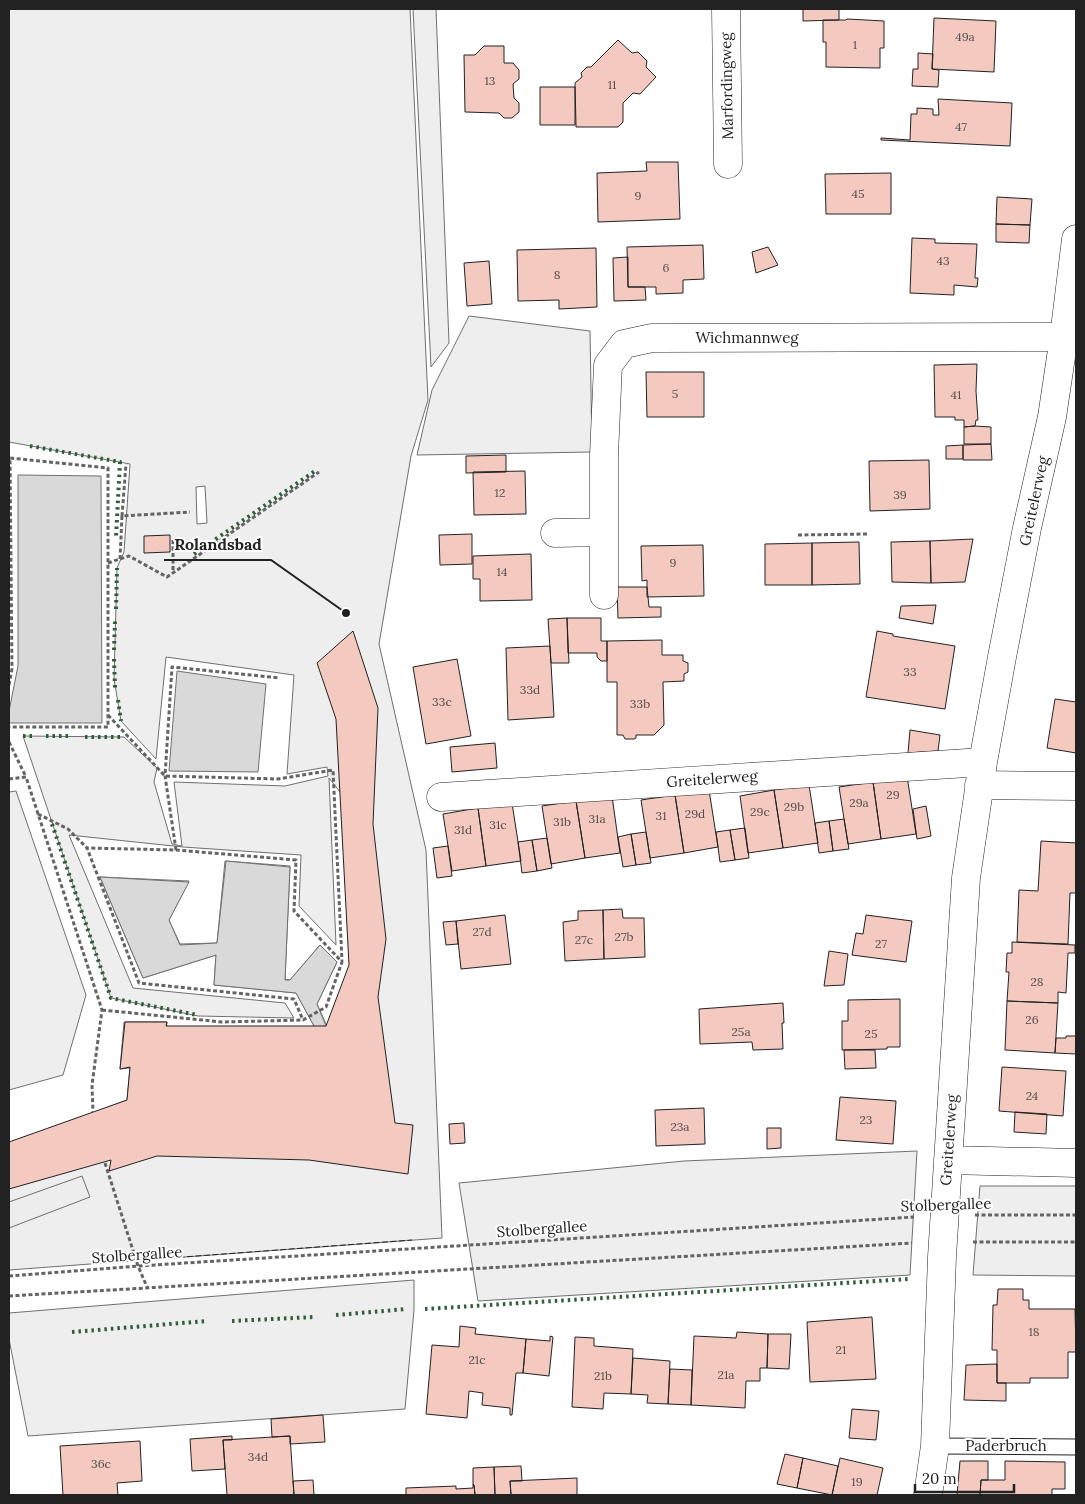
<svg xmlns="http://www.w3.org/2000/svg" width="1085" height="1504" font-family="Lora,serif">
  <style>
    .green { fill: #eee; stroke: #6f6f6f; fill-rule: evenodd }
    .parking { fill: #ededed; stroke: #6f6f6f }
    .water { fill: #d9d9d9; stroke: #6f6f6f }
    .building { fill: #f3c9c0; stroke: #222 }
    .lines { fill: none; stroke-linecap: round; stroke-linejoin: round }
    .service-casing { stroke: #222; stroke-width: 17 }
    .minor-casing { stroke: #222; stroke-width: 29 }
    .path { stroke: #646464; stroke-width: 3; stroke-dasharray: 4 2.5; stroke-linecap: butt }
    .service { stroke: #fff; stroke-width: 15 }
    .minor { stroke: #fff; stroke-width: 28 }
    .hedge { stroke: #2f5e38; stroke-width: 4; stroke-dasharray: 2.5 4; stroke-linecap: butt }
    .fence { stroke: #222; stroke-width: 1; stroke-dasharray: 6 2.5; stroke-linecap: butt }
    .labels { text-anchor: middle; stroke-width: 4; stroke-linejoin: round; paint-order: stroke }
    .number-label { font-size: 12px; fill: #564c4a }
    .street-label { font-size: 15px; fill: #222; stroke: #fff }
    .leader { fill: none; stroke: #222; stroke-width: 2 }
    .callout-dot { fill: #222; stroke: #fff; stroke-width: 2 }
    .callout-label { font-size: 16px; text-anchor: middle; font-weight: bold; fill: #222; stroke: #fff; stroke-width: 4; stroke-linejoin: round; paint-order: stroke }
  </style>
  <rect width="100%" height="100%" fill="#fff"/>
  <!-- green -->
  <path class="green" d="M 9,9 L 410,9 L 428,400 L 411,456 L 379,644 L 426,850 L 442,1238 L 9,1270 L 9,1145 L 127,1100 L 130,1068 L 120,1069 L 124,1022 L 167,1022 L 166,1035 L 319,1035 L 296,993 L 214,985 L 216,955 L 143,978 L 100,877 L 189,881 L 169,920 L 180,944 L 217,943 L 225,861 L 290,866 L 285,979 L 290,980 L 320,945 L 337,962 L 317,1004 L 331,1035 L 363,1034 L 348,802 L 329,778 L 336,945 L 299,906 L 301,855 L 183,847 L 69,835 L 133,988 L 285,1003 L 294,1018 L 198,1016 L 111,998 L 23,736 L 124,737 L 157,768 L 154,782 L 172,844 L 182,846 L 174,782 L 285,786 L 328,776 L 327,767 L 287,774 L 294,675 L 166,657 L 156,759 L 121,721 L 114,679 L 117,568 L 124,552 L 130,464 L 9,442 ZM 205,486 L 207,523 L 197,524 L 196,487 Z
    M 413,9 L 436,9 L 449,343 L 431,367 Z
    M 469,316 L 590,331 L 592,452 L 417,455 L 432,390 Z
    M 16,791 L 86,995 L 63,1075 L 9,1090 L 9,792 Z
    M 917,1151 L 910,1275 L 478,1301 L 459,1183 L 684,1161 Z
    M 980,1186 L 1076,1186 L 1076,1276 L 973,1275 Z
    M 414,1280 L 414,1310 L 405,1409 L 28,1436 L 9,1339 L 9,1313 Z"/>
  <!-- parking -->
  <path class="parking" d="M 82,1176 L 90,1197 L 9,1228 L 9,1202 Z"/>
  <!-- water -->
  <path class="water" d="M 18,475 L 101,476 L 102,723 L 9,723 L 9,711 L 18,666 Z
    M 177,671 L 266,684 L 258,772 L 169,771 Z
    M 226,861 L 290,867 L 285,980 L 290,980 L 320,945 L 337,962 L 317,1004 L 326,1026 L 325,1046 L 296,993 L 214,985 L 216,955 L 143,978 L 100,877 L 189,882 L 169,920 L 180,945 L 217,943 Z"/>
  <!-- building -->
  <path class="building" d="M 803,9 L 839,9 L 839,20 L 803,21 Z
    M 934,18 L 996,21 L 994,72 L 932,69 Z
    M 847,19 L 884,21 L 884,48 L 880,48 L 880,68 L 826,67 L 826,42 L 823,42 L 823,20 L 846,20 Z
    M 618,40 L 632,53 L 638,52 L 647,61 L 646,67 L 656,77 L 640,94 L 633,93 L 623,103 L 623,122 L 618,127 L 576,127 L 575,83 L 582,77 L 581,73 L 587,67 L 591,67 Z
    M 484,46 L 504,46 L 504,63 L 513,63 L 519,70 L 519,79 L 513,84 L 514,98 L 519,103 L 519,112 L 512,118 L 504,118 L 499,113 L 465,112 L 464,55 L 475,55 Z
    M 918,53 L 933,54 L 932,69 L 939,70 L 938,87 L 912,86 L 913,69 L 918,69 Z
    M 540,87 L 575,87 L 575,125 L 540,125 Z
    M 938,99 L 1012,103 L 1010,146 L 881,140 L 881,138 L 910,140 L 911,114 L 917,114 L 917,108 L 933,109 L 933,115 L 939,115 Z
    M 646,162 L 678,162 L 680,219 L 598,222 L 597,173 L 647,171 Z
    M 891,173 L 891,214 L 826,214 L 825,174 Z
    M 997,197 L 1032,199 L 1030,225 L 996,224 Z
    M 996,224 L 1030,225 L 1029,243 L 996,242 Z
    M 912,238 L 935,239 L 935,243 L 977,244 L 975,278 L 978,278 L 977,287 L 954,285 L 954,295 L 910,293 Z
    M 703,245 L 704,279 L 683,280 L 683,293 L 656,294 L 656,287 L 628,287 L 627,247 Z
    M 768,247 L 778,265 L 756,273 L 752,252 Z
    M 596,248 L 597,307 L 559,309 L 559,300 L 518,301 L 517,250 Z
    M 628,257 L 628,287 L 645,287 L 646,300 L 614,301 L 613,258 Z
    M 489,261 L 492,304 L 467,306 L 464,263 Z
    M 977,364 L 976,391 L 978,420 L 976,420 L 975,426 L 964,427 L 964,420 L 955,420 L 955,417 L 935,417 L 934,365 Z
    M 646,372 L 704,372 L 704,417 L 647,417 Z
    M 975,426 L 991,427 L 991,444 L 964,444 L 964,427 Z
    M 991,444 L 992,460 L 963,460 L 963,445 Z
    M 963,445 L 963,459 L 946,459 L 946,446 Z
    M 506,455 L 506,472 L 466,473 L 466,456 Z
    M 929,460 L 930,509 L 870,511 L 869,461 Z
    M 525,471 L 526,514 L 474,515 L 473,472 Z
    M 472,534 L 472,564 L 440,565 L 439,535 Z
    M 170,535 L 170,552 L 144,553 L 144,536 Z
    M 973,539 L 965,582 L 931,583 L 930,541 Z
    M 930,541 L 931,583 L 892,582 L 891,542 Z
    M 859,542 L 860,584 L 812,585 L 812,543 Z
    M 812,543 L 812,585 L 765,585 L 765,544 Z
    M 703,545 L 704,596 L 647,597 L 647,580 L 642,581 L 641,546 Z
    M 531,554 L 532,600 L 480,601 L 480,579 L 473,579 L 473,556 Z
    M 617,587 L 647,587 L 649,607 L 661,607 L 661,617 L 618,618 Z
    M 936,605 L 933,624 L 899,618 L 901,606 Z
    M 567,618 L 569,663 L 551,663 L 548,619 Z
    M 567,618 L 601,618 L 601,641 L 607,641 L 607,661 L 601,661 L 597,657 L 597,653 L 568,653 Z
    M 353,631 L 378,708 L 373,824 L 386,939 L 378,997 L 395,1123 L 413,1125 L 408,1174 L 309,1160 L 157,1156 L 109,1171 L 111,1160 L 9,1189 L 9,1142 L 127,1100 L 130,1067 L 120,1069 L 125,1022 L 167,1022 L 166,1026 L 326,1026 L 349,965 L 336,719 L 317,663 Z
    M 877,631 L 893,634 L 893,636 L 955,646 L 945,709 L 866,697 Z
    M 662,640 L 662,655 L 683,655 L 683,661 L 688,663 L 688,672 L 684,674 L 684,681 L 663,682 L 664,725 L 654,735 L 636,735 L 636,738 L 634,739 L 625,739 L 623,735 L 617,735 L 617,682 L 607,682 L 607,641 Z
    M 550,646 L 554,717 L 508,720 L 506,648 Z
    M 457,659 L 471,736 L 426,744 L 413,667 Z
    M 1055,699 L 1076,702 L 1076,753 L 1047,748 Z
    M 910,730 L 940,735 L 938,751 L 908,753 Z
    M 495,743 L 497,768 L 452,772 L 450,747 Z
    M 907,776 L 916,834 L 881,839 L 873,782 Z
    M 873,782 L 881,839 L 848,844 L 839,787 Z
    M 809,785 L 818,843 L 783,848 L 774,790 Z
    M 709,790 L 718,847 L 684,853 L 675,795 Z
    M 774,790 L 783,848 L 748,853 L 740,796 Z
    M 675,795 L 684,853 L 650,858 L 641,800 Z
    M 612,796 L 620,853 L 585,858 L 576,801 Z
    M 576,801 L 585,858 L 551,864 L 542,806 Z
    M 512,803 L 521,861 L 486,866 L 478,808 Z
    M 926,806 L 931,836 L 917,839 L 913,809 Z
    M 478,808 L 486,866 L 452,871 L 443,814 Z
    M 844,819 L 849,849 L 833,851 L 829,821 Z
    M 829,821 L 833,851 L 819,853 L 815,823 Z
    M 745,828 L 749,858 L 735,860 L 730,830 Z
    M 730,830 L 735,860 L 720,862 L 716,832 Z
    M 646,832 L 651,863 L 636,865 L 631,834 Z
    M 631,834 L 636,865 L 623,867 L 618,837 Z
    M 547,838 L 552,868 L 537,871 L 532,840 Z
    M 532,840 L 537,871 L 522,873 L 518,842 Z
    M 1041,841 L 1076,843 L 1076,893 L 1070,893 L 1068,944 L 1017,942 L 1019,890 L 1038,891 Z
    M 448,846 L 452,876 L 437,878 L 433,848 Z
    M 622,909 L 623,918 L 644,918 L 645,957 L 604,959 L 603,910 Z
    M 603,910 L 604,959 L 565,961 L 563,922 L 578,920 L 578,911 Z
    M 505,915 L 511,964 L 461,969 L 456,921 Z
    M 866,915 L 912,921 L 906,962 L 852,955 L 856,933 L 863,934 Z
    M 456,921 L 458,944 L 446,945 L 443,922 Z
    M 1012,942 L 1075,945 L 1075,953 L 1068,953 L 1066,993 L 1058,992 L 1058,1003 L 1007,1001 L 1009,972 L 1006,972 L 1007,953 L 1012,953 Z
    M 829,951 L 848,954 L 844,985 L 824,986 Z
    M 900,999 L 900,1047 L 887,1047 L 887,1049 L 842,1050 L 842,1021 L 848,1021 L 848,1000 Z
    M 1007,1001 L 1058,1003 L 1055,1053 L 1005,1050 Z
    M 783,1003 L 784,1023 L 782,1023 L 783,1049 L 753,1050 L 752,1042 L 700,1044 L 699,1009 Z
    M 1066,1036 L 1076,1036 L 1076,1054 L 1055,1053 L 1056,1038 L 1066,1038 Z
    M 844,1050 L 875,1050 L 876,1068 L 845,1069 Z
    M 1002,1067 L 1066,1071 L 1063,1116 L 999,1111 Z
    M 840,1097 L 896,1101 L 893,1144 L 836,1140 Z
    M 704,1108 L 705,1144 L 656,1146 L 655,1110 Z
    M 1015,1112 L 1047,1114 L 1046,1134 L 1014,1132 Z
    M 464,1123 L 465,1143 L 450,1144 L 449,1124 Z
    M 767,1128 L 781,1128 L 781,1148 L 767,1149 Z
    M 998,1289 L 1023,1289 L 1023,1300 L 1029,1300 L 1029,1309 L 1075,1309 L 1076,1352 L 1068,1352 L 1068,1378 L 1030,1378 L 1030,1383 L 997,1383 L 997,1350 L 992,1350 L 993,1305 L 997,1305 Z
    M 872,1317 L 876,1379 L 810,1382 L 807,1322 Z
    M 460,1326 L 476,1328 L 475,1334 L 526,1339 L 523,1373 L 516,1373 L 512,1415 L 510,1415 L 510,1408 L 482,1405 L 483,1393 L 469,1391 L 467,1418 L 426,1414 L 432,1345 L 459,1347 Z
    M 737,1332 L 768,1334 L 767,1368 L 760,1368 L 760,1381 L 746,1381 L 745,1408 L 691,1405 L 694,1336 L 736,1338 Z
    M 768,1334 L 791,1334 L 789,1369 L 767,1368 Z
    M 550,1336 L 553,1337 L 549,1376 L 523,1373 L 526,1339 L 550,1341 Z
    M 575,1337 L 594,1338 L 594,1346 L 633,1349 L 631,1394 L 604,1393 L 603,1409 L 572,1407 Z
    M 633,1358 L 670,1361 L 668,1404 L 647,1403 L 648,1395 L 631,1394 Z
    M 997,1364 L 997,1383 L 1006,1383 L 1006,1401 L 964,1400 L 966,1365 Z
    M 670,1369 L 692,1370 L 691,1405 L 668,1404 Z
    M 852,1409 L 879,1411 L 876,1440 L 849,1438 Z
    M 323,1415 L 325,1442 L 290,1444 L 290,1436 L 272,1437 L 271,1419 Z
    M 232,1436 L 232,1440 L 223,1440 L 225,1469 L 192,1471 L 190,1439 Z
    M 290,1436 L 294,1495 L 227,1495 L 223,1440 Z
    M 140,1441 L 142,1481 L 117,1483 L 118,1495 L 63,1495 L 60,1446 Z
    M 785,1454 L 803,1458 L 797,1488 L 777,1484 Z
    M 803,1458 L 838,1466 L 832,1495 L 797,1488 Z
    M 840,1458 L 883,1468 L 877,1495 L 832,1495 Z
    M 960,1461 L 988,1461 L 988,1480 L 981,1480 L 980,1495 L 957,1495 Z
    M 1005,1461 L 1065,1462 L 1065,1489 L 1052,1489 L 1052,1495 L 980,1495 L 981,1480 L 1005,1480 Z
    M 521,1466 L 522,1481 L 510,1481 L 511,1495 L 495,1495 L 494,1467 Z
    M 494,1467 L 495,1495 L 475,1495 L 474,1485 L 473,1484 L 473,1468 Z
    M 577,1478 L 577,1495 L 511,1495 L 510,1481 Z
    M 313,1480 L 314,1495 L 294,1495 L 293,1481 Z
    M 473,1484 L 474,1485 L 475,1495 L 406,1495 L 406,1488 L 456,1486 L 456,1489 L 473,1488 Z"/>
  <g class="lines">
    <defs>
      <path id="service" d="M 935,1446 L 1076,1447"/>
      <path id="minor" d="M 726,9 L 728,164
        M 555,533 L 604,532
        M 604,595 L 604,455 L 608,365 L 624,344 L 652,338 L 1064,337
        M 979,785 L 1076,786
        M 441,797 L 983,762
        M 948,1160 L 1076,1163
        M 928,1495 L 935,1446 L 942,1257 L 966,878 L 983,762 L 1002,657 L 1027,528 L 1052,417 L 1064,337 L 1076,239"/>
    </defs>
    <!-- service casing -->
    <use href="#service" class="service-casing"/>
    <!-- minor casing -->
    <use href="#minor" class="minor-casing"/>
    <!-- path -->
    <path class="path" d="M 122,516 L 126,464
      M 798,535 L 868,534
      M 173,540 L 173,573
      M 120,559 L 122,516 L 190,512
      M 108,563 L 129,556 L 167,577 L 319,472
      M 9,685 L 12,669 L 10,458 L 108,468 L 108,727 L 9,727
      M 108,715 L 165,776 L 278,779 L 333,770 L 342,961
      M 9,742 L 26,777
      M 9,779 L 26,777 L 102,1010 L 92,1085 L 93,1112
      M 38,814 L 68,829 L 87,848
      M 176,850 L 165,776 L 172,667 L 280,678
      M 102,1010 L 222,1022 L 303,1020 L 326,1007 L 342,962 L 294,911 L 296,860 L 176,850 L 87,848 L 139,983 L 294,999 L 303,1020
      M 105,1163 L 138,1266 L 147,1287
      M 975,1215 L 1076,1215
      M 973,1242 L 1076,1242
      M 9,1276 L 138,1266 L 914,1217
      M 9,1296 L 912,1243"/>
    <!-- service -->
    <use href="#service" class="service"/>
    <!-- minor -->
    <use href="#minor" class="minor"/>
    <!-- hedge -->
    <path class="hedge" d="M 30,446 L 120,462 L 116,537
      M 194,554 L 315,471
      M 116,609 L 117,568
      M 114,650 L 115,621
      M 114,659 L 115,688
      M 118,700 L 121,721
      M 23,736 L 34,736
      M 46,736 L 72,736
      M 85,737 L 124,737
      M 52,824 L 111,998 L 197,1015
      M 425,1309 L 909,1279
      M 336,1315 L 407,1309
      M 232,1321 L 314,1317
      M 72,1332 L 207,1321"/>
    <!-- fence -->
    <path class="fence" d="M 170,1258 L 412,1240"/>
  </g>
  <g class="labels">
    <!-- number labels -->
    <g class="number-label">
      <text x="965" y="41">49a</text>
      <text x="855" y="49">1</text>
      <text x="490" y="85">13</text>
      <text x="612" y="89">11</text>
      <text x="961" y="131">47</text>
      <text x="858" y="198">45</text>
      <text x="638" y="200">9</text>
      <text x="943" y="265">43</text>
      <text x="666" y="272">6</text>
      <text x="557" y="279">8</text>
      <text x="675" y="398">5</text>
      <text x="956" y="399">41</text>
      <text x="500" y="497">12</text>
      <text x="900" y="499">39</text>
      <text x="673" y="567">9</text>
      <text x="502" y="576">14</text>
      <text x="910" y="676">33</text>
      <text x="530" y="694">33d</text>
      <text x="442" y="706">33c</text>
      <text x="640" y="708">33b</text>
      <text x="893" y="799">29</text>
      <text x="859" y="807">29a</text>
      <text x="794" y="811">29b</text>
      <text x="760" y="816">29c</text>
      <text x="695" y="818">29d</text>
      <text x="661" y="820">31</text>
      <text x="597" y="823">31a</text>
      <text x="562" y="826">31b</text>
      <text x="498" y="829">31c</text>
      <text x="463" y="834">31d</text>
      <text x="482" y="936">27d</text>
      <text x="624" y="941">27b</text>
      <text x="584" y="944">27c</text>
      <text x="881" y="948">27</text>
      <text x="1037" y="986">28</text>
      <text x="1032" y="1024">26</text>
      <text x="741" y="1036">25a</text>
      <text x="871" y="1038">25</text>
      <text x="1032" y="1100">24</text>
      <text x="866" y="1124">23</text>
      <text x="680" y="1131">23a</text>
      <text x="1034" y="1336">18</text>
      <text x="841" y="1354">21</text>
      <text x="477" y="1364">21c</text>
      <text x="726" y="1379">21a</text>
      <text x="603" y="1380">21b</text>
      <text x="258" y="1461">34d</text>
      <text x="101" y="1468">36c</text>
      <text x="857" y="1486">19</text>
    </g>
    <!-- street labels -->
    <g class="street-label">
      <text transform="translate(727 86) rotate(-91)" y="5">Marfordingweg</text>
      <text x="747" y="343">Wichmannweg</text>
      <text transform="translate(1034 501) rotate(-78)" y="5">Greitelerweg</text>
      <text transform="translate(712 779) rotate(-4)" y="5">Greitelerweg</text>
      <text transform="translate(949 1140) rotate(-86)" y="5">Greitelerweg</text>
      <text transform="translate(946 1205) rotate(-2)" y="5">Stolbergallee</text>
      <text transform="translate(542 1229) rotate(-4)" y="5">Stolbergallee</text>
      <text transform="translate(137 1255) rotate(-4)" y="5">Stolbergallee</text>
      <text x="1006" y="1451">Paderbruch</text>
    </g>
  </g>
  <!-- callouts -->
  <path class="leader" d="M346 613L271 560H164"/>
  <circle class="callout-dot" cx="346" cy="613" r="5"/>
  <g class="callout-label">
    <text x="218" y="550">Rolandsbad</text>
  </g>
  <!-- border -->
  <rect width="1085" height="1504" fill="none" stroke="#222222" stroke-width="20"/>
  <!-- scale -->
  <path d="M915 1484v8h99v-8" fill="none" stroke="#222222" stroke-width="2.5"/>
  <text x="922" y="1484" font-size="15" fill="#222222" stroke="#ffffff" stroke-width="4" paint-order="stroke">20 m</text>
</svg>
